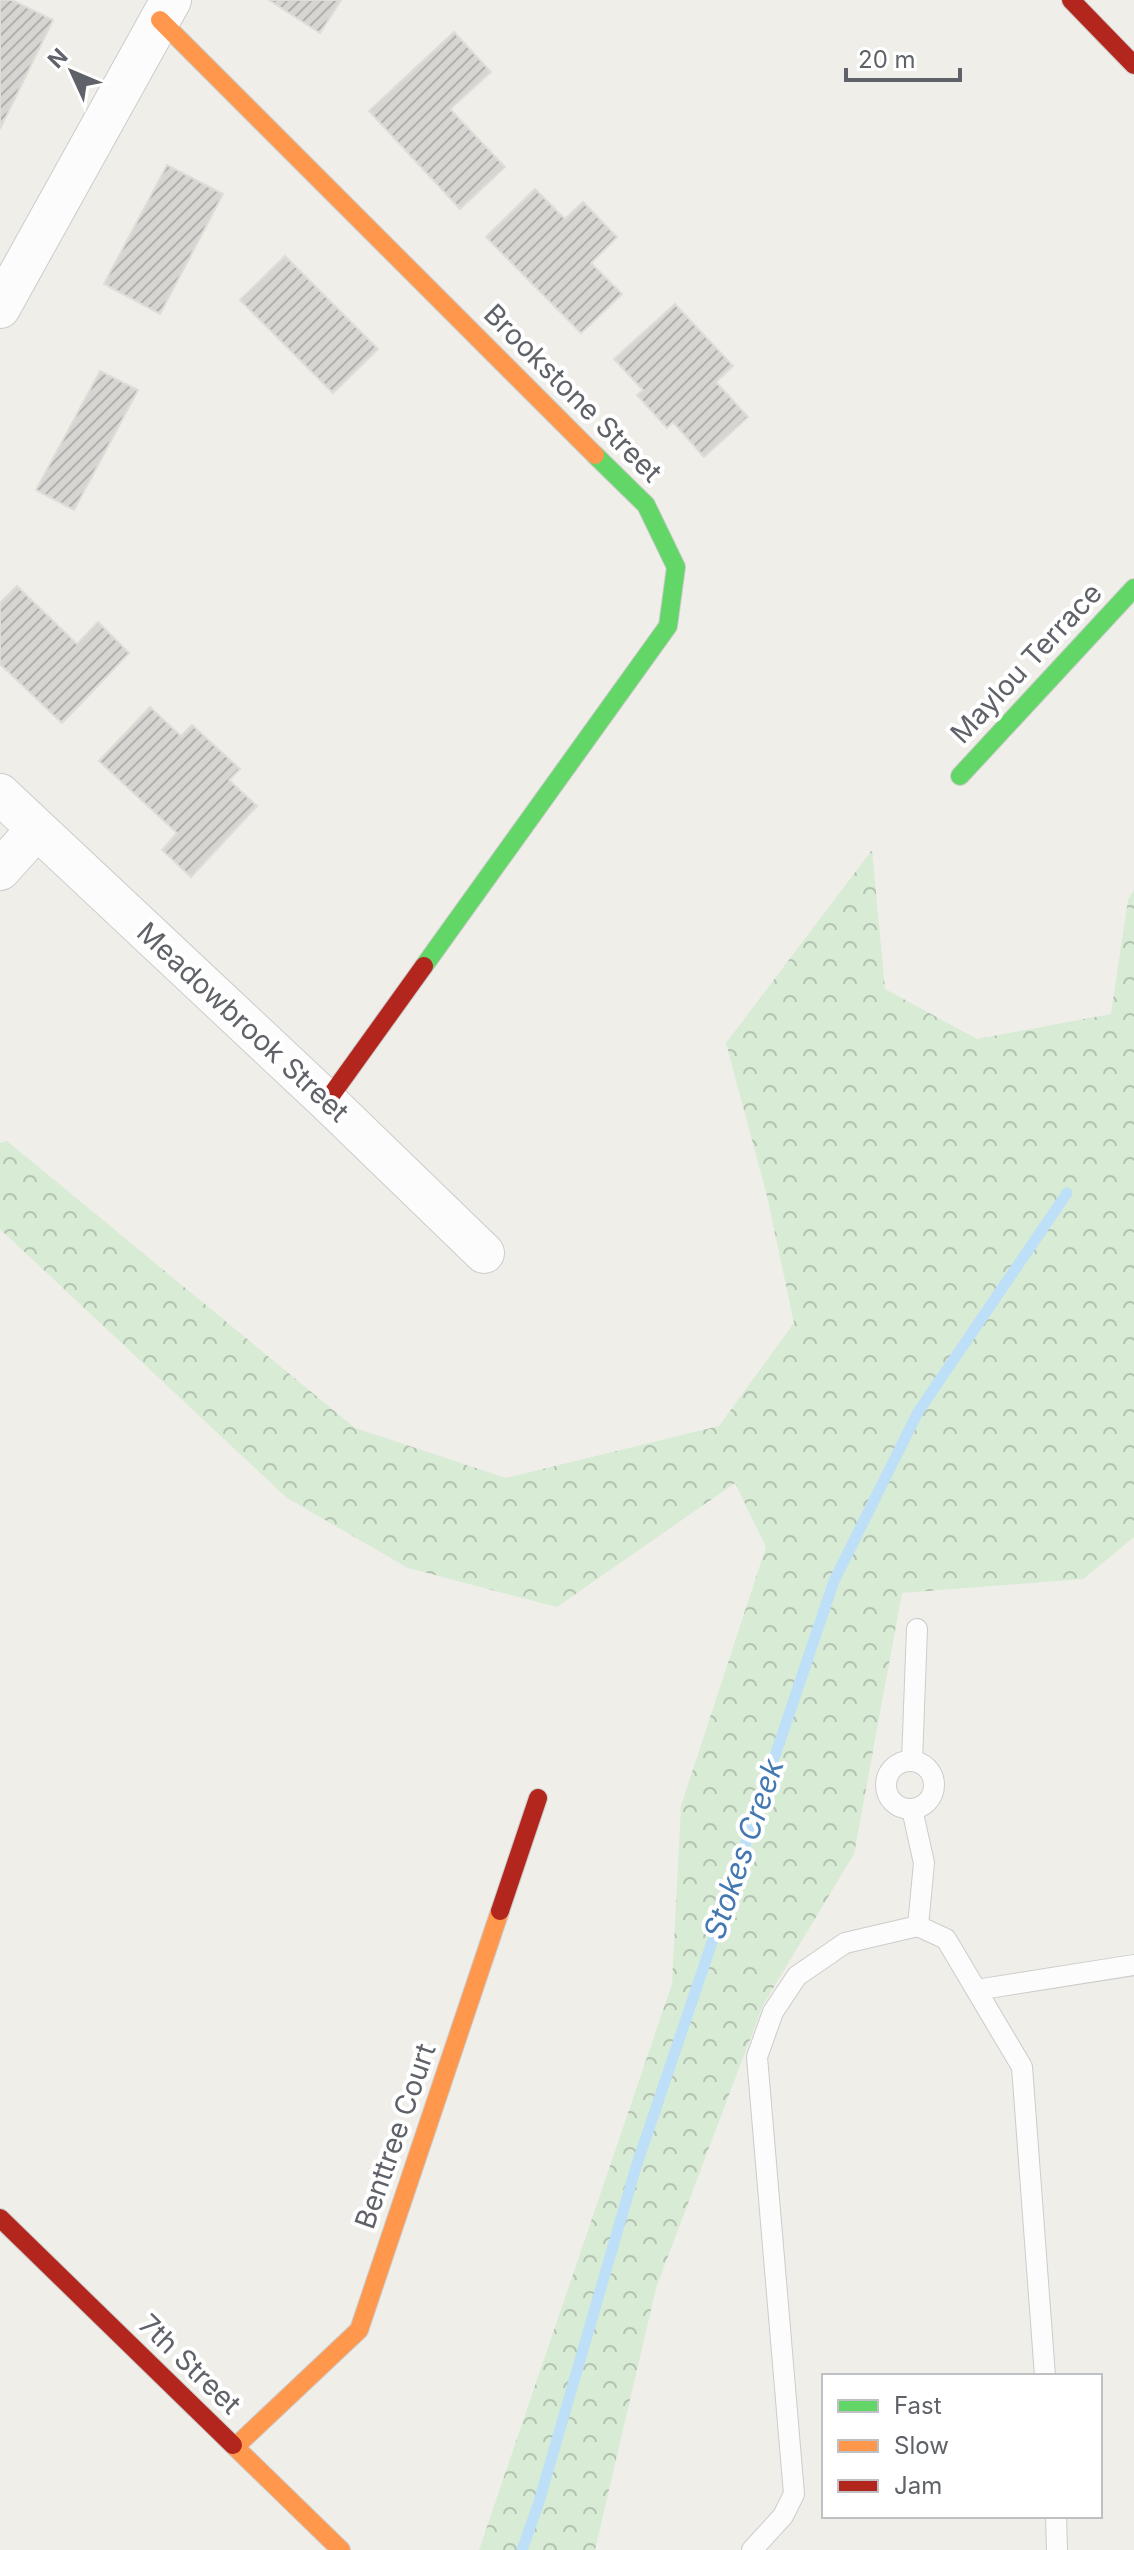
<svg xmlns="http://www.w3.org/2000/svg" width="1134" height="2550" font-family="Inter,sans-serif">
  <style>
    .forest { fill: url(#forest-crowns) }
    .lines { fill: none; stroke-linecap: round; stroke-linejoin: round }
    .stream { stroke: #bedff8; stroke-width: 11 }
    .building { fill: url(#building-hatch); stroke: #deddd8; stroke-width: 2 }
    .lane-casing { stroke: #ccc; stroke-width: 22 }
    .street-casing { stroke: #ccc; stroke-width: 42 }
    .fast-casing { stroke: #cbcbca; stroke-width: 20 }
    .slow-casing { stroke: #cbcbca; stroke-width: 20 }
    .jam-casing { stroke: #cbcbca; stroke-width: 20 }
    .lane { stroke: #fdfcfc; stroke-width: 20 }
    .street { stroke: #fdfcfc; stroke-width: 40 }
    .fast { stroke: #63d668; stroke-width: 18 }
    .slow { stroke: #ff974d; stroke-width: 18 }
    .jam { stroke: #b3261e; stroke-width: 18 }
    .labels { text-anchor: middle; stroke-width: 8; stroke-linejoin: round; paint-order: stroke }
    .street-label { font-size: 28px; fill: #5f6268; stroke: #fff }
    .water-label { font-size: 30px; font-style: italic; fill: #4478b2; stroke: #fff }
  </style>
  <defs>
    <pattern id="forest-crowns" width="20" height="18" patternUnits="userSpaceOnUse" patternTransform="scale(2)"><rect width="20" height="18" fill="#d8ebd5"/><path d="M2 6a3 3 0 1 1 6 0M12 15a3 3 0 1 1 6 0" fill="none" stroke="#b2c2b1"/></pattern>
    <pattern id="building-hatch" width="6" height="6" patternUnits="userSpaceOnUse" patternTransform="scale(2)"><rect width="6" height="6" fill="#d6d5d2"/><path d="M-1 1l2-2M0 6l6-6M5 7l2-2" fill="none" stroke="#b1b0ae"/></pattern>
  </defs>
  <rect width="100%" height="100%" fill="#efeee9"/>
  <!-- forest -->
  <path class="forest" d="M 872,850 L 885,989 L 977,1039 L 1111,1014 L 1128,900 L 1134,890 L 1134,1537 L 1083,1579 L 902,1593 L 854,1854 L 763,2005 L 656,2288 L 595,2550 L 479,2550 L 672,1984 L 681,1806 L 766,1547 L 735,1483 L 557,1607 L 408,1568 L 287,1498 L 0,1229 L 0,1143 L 7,1141 L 355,1428 L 506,1478 L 719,1426 L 794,1323 L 767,1196 L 726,1043 Z"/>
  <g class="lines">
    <!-- stream -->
    <path class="stream" d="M 522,2550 L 538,2505 L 636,2167 L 834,1581 L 918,1412 L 1067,1193"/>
  </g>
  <!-- building -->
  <path class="building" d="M 0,0 L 12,0 L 53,20 L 0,129 Z
    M 269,0 L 341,0 L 320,33 Z
    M 454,32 L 491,72 L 450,109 L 505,167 L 460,209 L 369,111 Z
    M 167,165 L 223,194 L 160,314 L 104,284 Z
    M 535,189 L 565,219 L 583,202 L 617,237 L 591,263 L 622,294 L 581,333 L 486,237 Z
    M 285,256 L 378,349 L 333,393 L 240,300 Z
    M 675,304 L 733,366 L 716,382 L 748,417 L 704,457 L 673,422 L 667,428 L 637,395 L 643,390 L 614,359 Z
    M 100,371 L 138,390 L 74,510 L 36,490 Z
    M 17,586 L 77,644 L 98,622 L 129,653 L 62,723 L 0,664 L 0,603 Z
    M 150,707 L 181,736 L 192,725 L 240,769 L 229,780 L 257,806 L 191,877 L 162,850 L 177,833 L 99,761 Z"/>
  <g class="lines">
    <defs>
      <path id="lane" d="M 912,1761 L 917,1629
        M886 1785a24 24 0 1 1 48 0a24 24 0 1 1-48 0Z
        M 912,1809 L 924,1863 L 918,1926
        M 976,1990 L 1134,1965
        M 1056,2516 L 1057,2550
        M 752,2550 L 783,2516 L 794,2494 L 757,2057 L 773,2012 L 797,1976 L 845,1943 L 918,1926 L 946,1939 L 1022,2067 L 1045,2376"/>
      <path id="street" d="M 0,308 L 171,0
        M 0,794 L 327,1101 L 484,1253
        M 0,870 L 37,829"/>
      <path id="fast" d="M 960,776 L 1134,588
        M 424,966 L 668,626 L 676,567 L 646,505 L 595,455"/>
      <path id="slow" d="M 160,20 L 595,455
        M 233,2445 L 341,2550
        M 235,2447 L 359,2330 L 500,1911"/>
      <path id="jam" d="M 1071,0 L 1134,65
        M 327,1101 L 424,966
        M 500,1911 L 538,1798
        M 0,2218 L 233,2445"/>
    </defs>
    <!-- lane casing -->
    <use href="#lane" class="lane-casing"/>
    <!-- street casing -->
    <use href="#street" class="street-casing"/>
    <!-- fast casing -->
    <use href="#fast" class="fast-casing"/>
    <!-- slow casing -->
    <use href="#slow" class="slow-casing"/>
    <!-- jam casing -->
    <use href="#jam" class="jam-casing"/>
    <!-- lane -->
    <use href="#lane" class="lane"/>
    <!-- street -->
    <use href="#street" class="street"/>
    <!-- fast -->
    <use href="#fast" class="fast"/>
    <!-- slow -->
    <use href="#slow" class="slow"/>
    <!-- jam -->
    <use href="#jam" class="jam"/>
  </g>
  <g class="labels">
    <!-- street labels -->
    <g class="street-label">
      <text transform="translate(573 393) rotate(45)" y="10">Brookstone Street</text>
      <text transform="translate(1026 663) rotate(-47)" y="10">Maylou Terrace</text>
      <text transform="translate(243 1022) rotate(43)" y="10">Meadowbrook Street</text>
      <text transform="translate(395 2136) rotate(-71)" y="10">Benttree Court</text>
      <text transform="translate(190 2364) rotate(44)" y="10">7th Street</text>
    </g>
    <!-- water labels -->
    <g class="water-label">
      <text transform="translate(744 1849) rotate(-71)" y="10">Stokes Creek</text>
    </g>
  </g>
  <!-- legend -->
  <rect x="822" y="2374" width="280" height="144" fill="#ffffff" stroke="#bfc0c3" stroke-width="2"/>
  <rect x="838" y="2400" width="40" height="12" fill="#63d668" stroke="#bfc0c3" stroke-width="2"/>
  <text x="894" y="2414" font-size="24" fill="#5f6268">Fast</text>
  <rect x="838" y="2440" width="40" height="12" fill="#ff974d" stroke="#bfc0c3" stroke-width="2"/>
  <text x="894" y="2454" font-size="24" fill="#5f6268">Slow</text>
  <rect x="838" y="2480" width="40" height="12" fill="#b3261e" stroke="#bfc0c3" stroke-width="2"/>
  <text x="894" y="2494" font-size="24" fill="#5f6268">Jam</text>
  <!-- north arrow -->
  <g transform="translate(72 72) rotate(314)" stroke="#ffffff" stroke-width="6" paint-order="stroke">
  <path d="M0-6L14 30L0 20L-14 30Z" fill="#5f6268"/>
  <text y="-12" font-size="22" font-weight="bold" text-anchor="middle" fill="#5f6268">N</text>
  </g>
  <!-- scale -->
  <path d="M846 68v12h114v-12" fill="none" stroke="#5f6268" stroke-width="4"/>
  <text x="858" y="68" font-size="24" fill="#5f6268" stroke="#ffffff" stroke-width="6" paint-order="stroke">20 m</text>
</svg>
